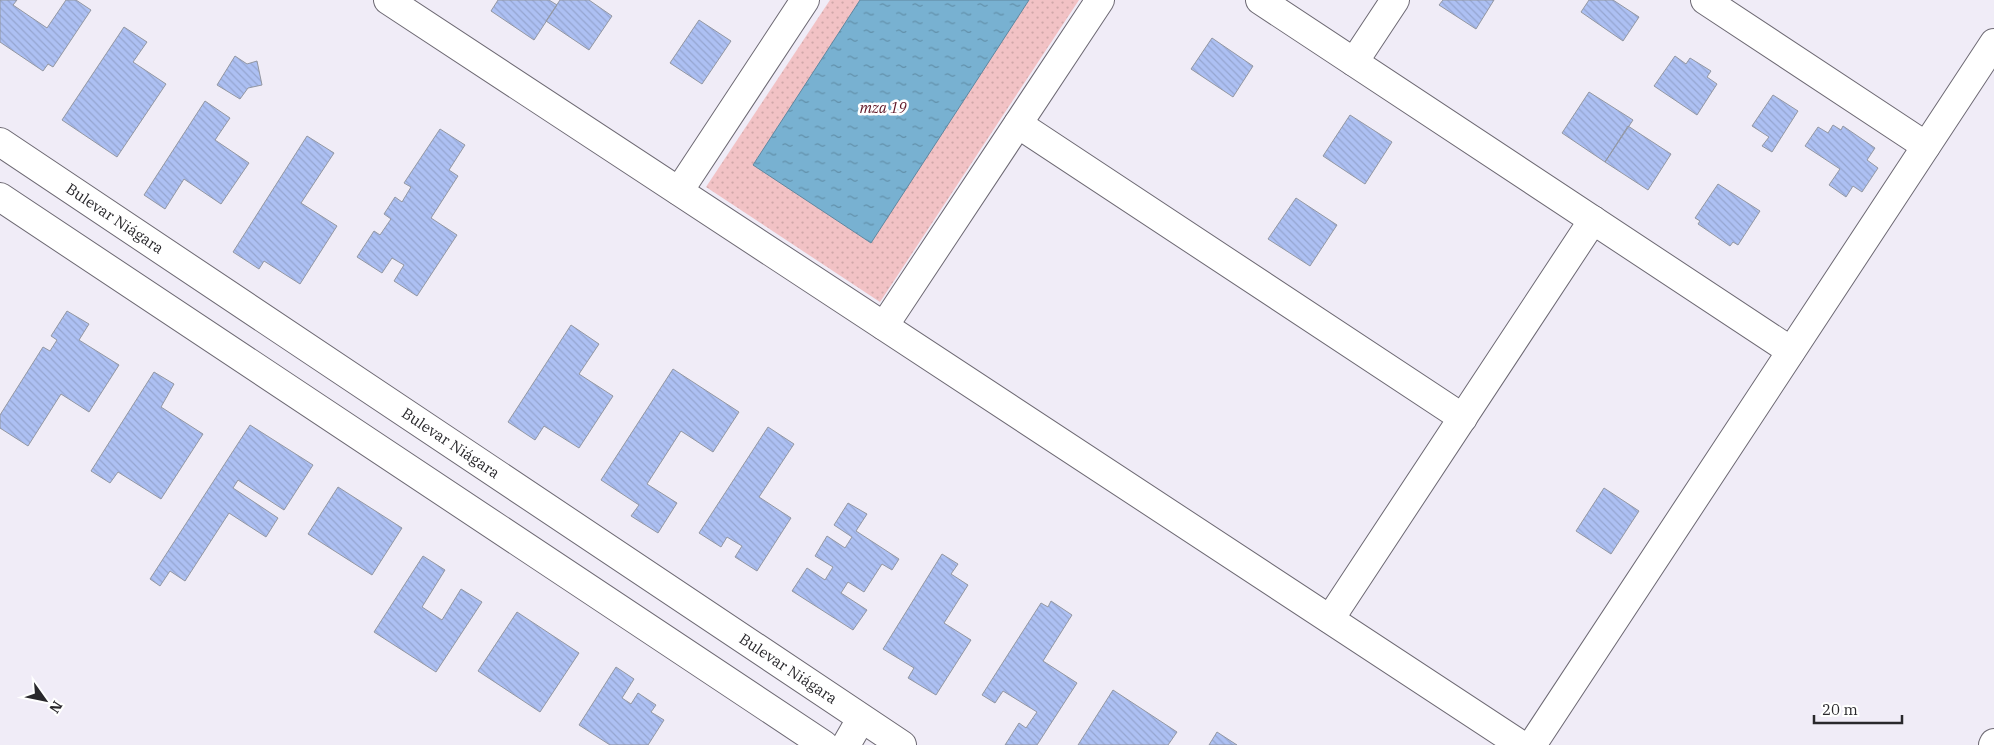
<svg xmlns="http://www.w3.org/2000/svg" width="1994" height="745" font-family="'IBM Plex Serif',serif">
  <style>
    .grass { fill: url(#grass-dots) }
    .water { fill: url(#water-ripples); stroke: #6088a0 }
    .building { fill: url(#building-back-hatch); stroke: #9397a2 }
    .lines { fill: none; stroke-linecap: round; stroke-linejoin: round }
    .street-casing { stroke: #6d6973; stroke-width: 30 }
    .street { stroke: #fff; stroke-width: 28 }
    .labels { text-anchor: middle; stroke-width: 5; stroke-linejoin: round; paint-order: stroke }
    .park-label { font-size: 15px; font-style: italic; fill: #5f1525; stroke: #fff }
    .street-label { font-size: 15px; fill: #29282c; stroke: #fff }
  </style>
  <defs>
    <pattern id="grass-dots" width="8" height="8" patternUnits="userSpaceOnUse" patternTransform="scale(1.25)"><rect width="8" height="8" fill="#f2c2c5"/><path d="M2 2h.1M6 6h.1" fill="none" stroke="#d0a7a9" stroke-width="1.8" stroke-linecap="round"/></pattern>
    <pattern id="water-ripples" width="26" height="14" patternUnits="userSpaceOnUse" patternTransform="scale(1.25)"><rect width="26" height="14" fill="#78b1d1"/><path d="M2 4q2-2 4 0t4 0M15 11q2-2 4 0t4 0" fill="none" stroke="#6290aa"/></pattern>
    <pattern id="building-back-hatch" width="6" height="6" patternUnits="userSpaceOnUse" patternTransform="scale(1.25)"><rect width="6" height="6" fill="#adc0f3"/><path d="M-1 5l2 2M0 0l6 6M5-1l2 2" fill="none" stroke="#95a5d0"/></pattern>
  </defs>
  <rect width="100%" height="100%" fill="#f0ecf7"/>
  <!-- grass -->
  <path class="grass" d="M 830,0 L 1079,0 L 880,302 L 706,187 Z"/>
  <!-- water -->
  <path class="water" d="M 860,0 L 1029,0 L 871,243 L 753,165 Z"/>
  <!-- building -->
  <path class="building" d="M 0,0 L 17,0 L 13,5 L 47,28 L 66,0 L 76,0 L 91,10 L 53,67 L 48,64 L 43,71 L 0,42 Z
    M 498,0 L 549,0 L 557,5 L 534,40 L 491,11 Z
    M 560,0 L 589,0 L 612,16 L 589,50 L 546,21 Z
    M 1443,0 L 1494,0 L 1476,29 L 1439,5 Z
    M 1589,0 L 1613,0 L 1639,17 L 1623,41 L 1581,12 Z
    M 699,20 L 731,41 L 702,84 L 670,63 Z
    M 124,27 L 147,42 L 133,62 L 166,84 L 117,157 L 62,120 Z
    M 1212,38 L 1253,66 L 1233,97 L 1191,69 Z
    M 235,56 L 247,64 L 257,61 L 262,85 L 248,88 L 240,99 L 217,85 Z
    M 1675,56 L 1686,64 L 1690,58 L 1711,71 L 1707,77 L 1717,84 L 1697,115 L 1654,86 Z
    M 1589,92 L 1633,120 L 1605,162 L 1562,133 Z
    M 1773,95 L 1798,111 L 1772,152 L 1762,146 L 1769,137 L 1752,126 Z
    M 205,101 L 230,118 L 215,140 L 249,163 L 221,204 L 184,179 L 165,209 L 144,195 Z
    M 1350,115 L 1392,142 L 1365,184 L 1323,156 Z
    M 1833,125 L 1841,130 L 1843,126 L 1875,148 L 1867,160 L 1878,168 L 1862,192 L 1853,186 L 1846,197 L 1829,185 L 1840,169 L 1805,146 L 1818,127 L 1828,133 Z
    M 1628,126 L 1671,154 L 1648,190 L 1605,162 Z
    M 440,129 L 465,145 L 449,170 L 458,176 L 431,218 L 457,235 L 417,296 L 394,281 L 404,265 L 392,258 L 382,273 L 357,257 L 374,231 L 380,235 L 391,219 L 384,214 L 395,197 L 402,202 L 411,187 L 404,183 Z
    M 307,136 L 334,153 L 301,203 L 337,226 L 300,284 L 264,261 L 259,269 L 233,252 Z
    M 1718,184 L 1760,211 L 1738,245 L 1733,242 L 1730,246 L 1698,224 L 1700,221 L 1695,218 Z
    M 1296,198 L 1337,225 L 1310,266 L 1268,239 Z
    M 67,311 L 89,324 L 79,340 L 119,365 L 89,412 L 61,394 L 28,446 L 0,428 L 0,415 L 43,347 L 50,351 L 57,340 L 51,336 Z
    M 571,325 L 599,344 L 579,374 L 613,396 L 579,448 L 544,426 L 535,440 L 508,422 Z
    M 673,369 L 739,412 L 713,452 L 681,431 L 647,484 L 677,503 L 658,533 L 631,516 L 639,505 L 601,480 Z
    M 154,372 L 174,384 L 161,407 L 203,434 L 161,499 L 118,472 L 110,483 L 91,471 Z
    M 250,425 L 313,465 L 284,510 L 238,480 L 233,488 L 278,518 L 266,537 L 229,513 L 185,581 L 170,571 L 160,586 L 150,579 Z
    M 768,427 L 794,444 L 759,497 L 791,518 L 757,571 L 735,557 L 742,546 L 727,537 L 721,547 L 699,533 Z
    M 338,487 L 402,528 L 372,575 L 308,534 Z
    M 1604,488 L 1639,511 L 1611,554 L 1576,531 Z
    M 848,503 L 867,514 L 856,531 L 899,559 L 892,570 L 882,564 L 864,592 L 848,582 L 841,593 L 867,610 L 853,630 L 792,591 L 807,568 L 825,580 L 833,567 L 815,556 L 827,536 L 845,548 L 852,537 L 834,525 Z
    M 942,554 L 958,564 L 951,574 L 968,585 L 944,623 L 971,640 L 936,695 L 908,678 L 914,668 L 883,649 Z
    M 423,556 L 445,570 L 422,607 L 442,620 L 461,589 L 482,602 L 436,672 L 374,632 Z
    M 1051,601 L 1072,615 L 1043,661 L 1077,683 L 1037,745 L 1005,745 L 1019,723 L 1026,728 L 1037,712 L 1003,691 L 995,703 L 982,695 L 1041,603 L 1048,607 Z
    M 517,612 L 579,653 L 540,712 L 478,671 Z
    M 616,667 L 634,679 L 622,698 L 631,704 L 638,693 L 656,705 L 651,712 L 664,720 L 648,745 L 610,745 L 579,725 Z
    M 1113,690 L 1177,732 L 1168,745 L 1078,745 Z
    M 1217,732 L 1237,745 L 1209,745 Z"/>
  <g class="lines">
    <defs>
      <g id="street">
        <path d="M 388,0 L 1521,745"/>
        <path d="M 1260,0 L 1791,351"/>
        <path d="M 1705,0 L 1926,146"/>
        <path d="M 1354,62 L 1395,0"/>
        <path d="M 1018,124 L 1463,418"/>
        <path id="s1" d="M 0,142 L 902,745"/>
        <path d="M 679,191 L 805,0"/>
        <path d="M 0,197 L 824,745"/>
        <path d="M 884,326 L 1100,0"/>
        <path d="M 1330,619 L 1593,220"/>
        <path d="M 846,745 L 861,719"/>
        <path d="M 1532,745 L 1994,43"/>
        <path d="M 1993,745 L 1994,743"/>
      </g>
    </defs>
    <!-- street casing -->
    <use href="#street" class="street-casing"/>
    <!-- street -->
    <use href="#street" class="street"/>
  </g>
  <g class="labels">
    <!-- park labels -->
    <g class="park-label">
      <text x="883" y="113">mza 19</text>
    </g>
    <!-- street labels -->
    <g class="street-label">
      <text dy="5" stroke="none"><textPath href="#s1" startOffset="138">Bulevar Niágara</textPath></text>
      <text dy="5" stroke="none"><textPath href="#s1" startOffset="542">Bulevar Niágara</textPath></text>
      <text dy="5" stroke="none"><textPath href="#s1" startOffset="948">Bulevar Niágara</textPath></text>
    </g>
  </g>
  <!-- north arrow -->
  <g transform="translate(45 700) rotate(123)" stroke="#ffffff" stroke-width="4" paint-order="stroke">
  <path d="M0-4L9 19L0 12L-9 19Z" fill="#29282c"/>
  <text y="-8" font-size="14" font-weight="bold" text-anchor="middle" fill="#29282c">N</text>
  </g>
  <!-- scale -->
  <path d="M1814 715v8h88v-8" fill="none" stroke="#29282c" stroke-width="2.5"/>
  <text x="1822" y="715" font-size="15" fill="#29282c" stroke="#ffffff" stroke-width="4" paint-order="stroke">20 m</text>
</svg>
